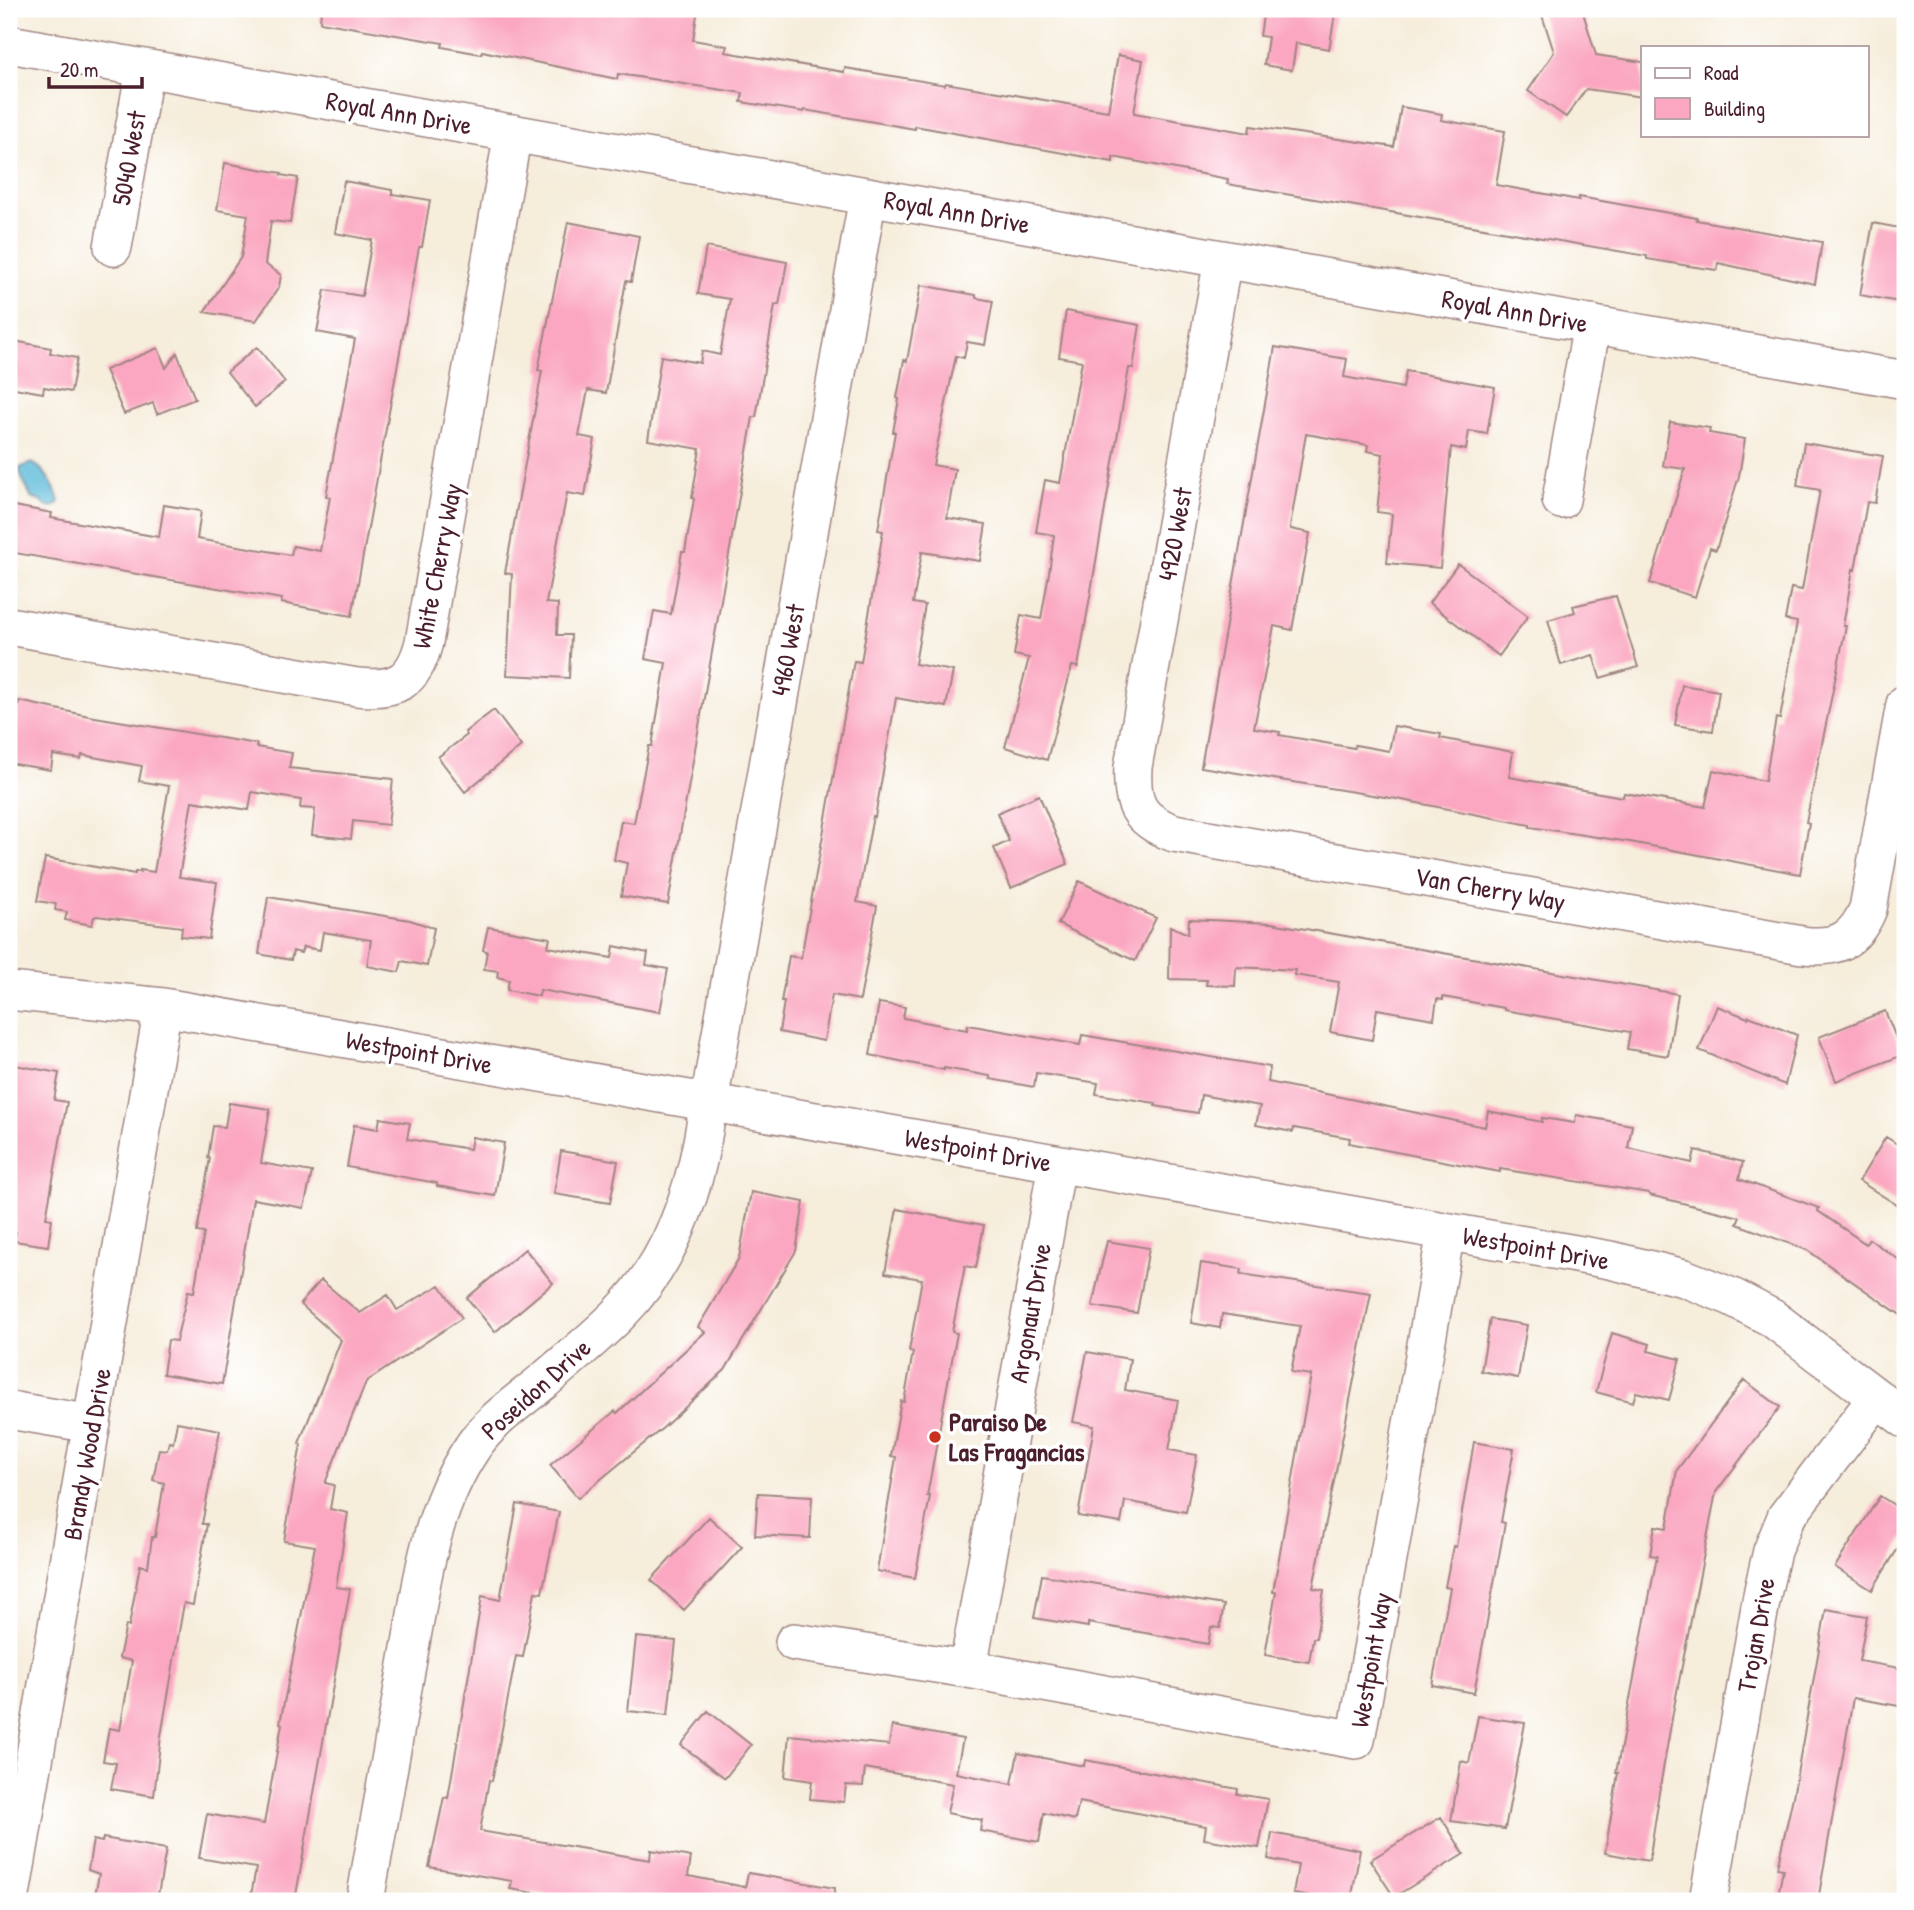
<svg xmlns="http://www.w3.org/2000/svg" width="1914" height="1910" font-family="'Patrick Hand',sans-serif">
  <style>
    .water { fill: #5bbbd9; stroke: #526d82; stroke-width: 2 }
    .building { fill: #fba7c1 }
    .lines { fill: none; stroke-linecap: round; stroke-linejoin: round }
    .minor-casing { stroke: #a08683; stroke-width: 40 }
    .minor { stroke: #fff; stroke-width: 37 }
    .poi-dot { fill: #c8321e; stroke: #fff; stroke-width: 2.5 }
    .labels { text-anchor: middle; stroke-width: 7; stroke-linejoin: round; paint-order: stroke }
    .street-label { font-size: 26px; fill: #4a1f2b; stroke: #fff }
    .poi-label { font-size: 26px; font-weight: bold; fill: #4a1f2b; stroke: #fff; text-anchor: start }
  </style>
  <rect width="100%" height="100%" fill="#fff"/>
  <filter id="ink" filterUnits="userSpaceOnUse"><feTurbulence type="fractalNoise" baseFrequency=".0143" numOctaves="2"/><feDisplacementMap in="SourceGraphic" scale="14" xChannelSelector="R" yChannelSelector="G"/><feConvolveMatrix kernelMatrix="1 2 1 2 8 2 1 2 1" color-interpolation-filters="sRGB"/></filter>
  <filter id="wash" filterUnits="userSpaceOnUse"><feTurbulence type="fractalNoise" baseFrequency=".00686" numOctaves="4" result="noise"/><feDisplacementMap in="SourceGraphic" scale="28" xChannelSelector="R" yChannelSelector="G"/><feGaussianBlur stdDeviation="1.57" result="paint"/><feColorMatrix in="noise" values="0 0 0 0 0 0 0 0 0 0 0 0 0 0 0 0 0 1.4 0 .05"/><feComposite in="paint" operator="in"/></filter>
  <g filter="url(#wash)">
    <rect width="100%" height="100%" fill="#f6eddb"/>
    <!-- water -->
    <path class="water" d="M 32,463 C 44,468 56,488 59,502 L 55,506 L 47,507 L 41,501 L 31,498 C 29,487 19,479 20,468 Z"/>
    <g id="blocks">
      <!-- building -->
      <path class="building" d="M 321,9 L 520,9 L 554,15 L 555,9 L 599,14 L 600,9 L 698,9 L 693,40 L 727,46 L 725,52 L 844,72 L 845,68 L 945,85 L 946,83 L 1108,111 L 1118,55 L 1143,60 L 1134,113 L 1249,133 L 1250,126 L 1394,147 L 1401,107 L 1442,114 L 1441,120 L 1505,131 L 1496,185 L 1579,200 L 1579,197 L 1697,218 L 1696,220 L 1822,242 L 1815,284 L 1718,263 L 1717,270 L 1689,266 L 1647,259 L 1647,256 L 1227,184 L 1228,179 L 1113,157 L 1113,162 L 915,126 L 915,129 L 805,110 L 804,112 L 741,102 L 743,93 L 618,74 L 617,79 L 482,51 L 481,54 L 442,47 L 443,43 L 320,22 Z
        M 1264,9 L 1336,9 L 1329,49 L 1296,43 L 1292,70 L 1264,65 L 1268,37 L 1260,36 Z
        M 1540,9 L 1582,9 L 1596,55 L 1643,62 L 1643,97 L 1586,89 L 1566,117 L 1528,91 L 1554,52 Z
        M 225,163 L 282,173 L 281,175 L 298,178 L 290,223 L 271,221 L 265,264 L 281,275 L 279,287 L 256,321 L 204,312 L 241,257 L 248,215 L 217,210 Z
        M 344,181 L 392,190 L 392,194 L 430,200 L 422,247 L 419,247 L 352,616 L 281,603 L 282,599 L 9,552 L 9,505 L 52,513 L 51,518 L 159,537 L 164,505 L 201,511 L 197,539 L 291,555 L 293,546 L 320,551 L 330,497 L 326,496 L 355,339 L 317,332 L 325,290 L 362,296 L 372,240 L 335,233 Z
        M 568,222 L 639,236 L 631,282 L 626,281 L 606,393 L 588,390 L 579,436 L 595,439 L 585,496 L 567,493 L 546,603 L 558,604 L 557,635 L 571,635 L 569,678 L 507,675 L 512,574 L 505,573 L 542,371 L 538,370 Z
        M 1873,223 L 1905,229 L 1905,303 L 1860,295 Z
        M 706,247 L 787,262 L 779,305 L 775,305 L 756,417 L 753,417 L 668,904 L 621,896 L 627,863 L 614,860 L 621,821 L 634,823 L 649,746 L 652,746 L 666,663 L 645,659 L 654,611 L 671,614 L 682,552 L 685,552 L 694,499 L 692,498 L 700,449 L 648,440 L 661,356 L 700,363 L 702,351 L 720,355 L 730,299 L 698,294 Z
        M 921,285 L 976,295 L 976,298 L 993,301 L 985,345 L 967,342 L 964,358 L 956,356 L 933,465 L 955,469 L 947,518 L 986,524 L 980,561 L 922,552 L 913,603 L 925,605 L 915,664 L 953,671 L 946,707 L 896,698 L 875,817 L 873,816 L 857,902 L 877,906 L 860,1000 L 832,995 L 824,1041 L 779,1032 L 784,1002 L 781,1002 L 789,956 L 801,958 L 854,661 L 861,662 L 883,531 L 878,530 L 895,432 L 893,432 L 899,399 L 897,398 L 904,360 L 907,361 Z
        M 1066,311 L 1140,325 L 1133,368 L 1129,368 L 1078,667 L 1072,666 L 1047,760 L 1005,747 L 1029,658 L 1014,655 L 1021,615 L 1041,619 L 1049,573 L 1054,535 L 1036,532 L 1045,480 L 1060,483 L 1082,361 L 1059,357 Z
        M 9,340 L 51,348 L 50,353 L 77,358 L 71,392 L 44,387 L 43,393 L 9,387 Z
        M 257,347 L 285,382 L 255,407 L 227,372 Z
        M 1275,347 L 1347,359 L 1344,377 L 1403,388 L 1406,371 L 1495,387 L 1487,434 L 1469,431 L 1466,450 L 1451,447 L 1440,568 L 1387,563 L 1392,514 L 1377,512 L 1383,454 L 1367,451 L 1368,445 L 1306,434 L 1290,527 L 1291,529 L 1310,533 L 1292,630 L 1274,626 L 1254,728 L 1280,732 L 1279,735 L 1354,748 L 1355,745 L 1389,751 L 1394,726 L 1441,734 L 1440,738 L 1513,752 L 1509,777 L 1623,797 L 1624,793 L 1705,807 L 1713,770 L 1765,781 L 1776,718 L 1780,719 L 1797,622 L 1785,620 L 1791,588 L 1802,590 L 1820,490 L 1797,486 L 1804,443 L 1883,456 L 1875,503 L 1867,502 L 1855,570 L 1853,569 L 1843,626 L 1846,626 L 1806,822 L 1809,823 L 1800,874 L 1630,842 L 1530,827 L 1530,825 L 1397,799 L 1201,767 Z
        M 158,348 L 166,368 L 177,353 L 195,399 L 157,414 L 153,403 L 124,414 L 105,370 Z
        M 1670,422 L 1710,428 L 1709,433 L 1745,439 L 1739,476 L 1716,550 L 1710,548 L 1695,597 L 1650,583 L 1685,469 L 1663,466 Z
        M 1458,564 L 1528,616 L 1499,656 L 1429,603 Z
        M 1616,596 L 1638,667 L 1600,678 L 1593,655 L 1561,665 L 1548,620 L 1575,612 L 1573,606 Z
        M 1682,685 L 1719,691 L 1713,731 L 1675,725 Z
        M 19,701 L 89,716 L 257,744 L 256,747 L 292,753 L 289,768 L 393,779 L 388,825 L 353,821 L 351,839 L 312,835 L 315,809 L 300,808 L 301,800 L 252,792 L 249,810 L 192,801 L 179,877 L 217,882 L 209,939 L 181,936 L 182,927 L 97,916 L 94,917 L 92,925 L 65,920 L 67,912 L 55,910 L 56,904 L 37,901 L 45,858 L 135,874 L 135,872 L 140,872 L 140,870 L 154,872 L 169,786 L 139,781 L 142,766 L 82,755 L 81,759 L 53,755 L 51,770 L 9,763 Z
        M 494,710 L 521,746 L 465,792 L 438,757 L 467,735 L 465,732 Z
        M 1039,795 L 1068,864 L 1011,888 L 994,848 L 1009,841 L 997,813 Z
        M 1079,881 L 1156,918 L 1135,961 L 1058,924 Z
        M 268,897 L 410,920 L 434,928 L 427,966 L 402,961 L 399,972 L 367,966 L 371,940 L 323,932 L 320,950 L 303,947 L 301,953 L 293,951 L 291,960 L 259,954 Z
        M 1189,919 L 1271,923 L 1678,994 L 1668,1056 L 1627,1049 L 1630,1032 L 1504,1010 L 1504,1008 L 1443,997 L 1443,1000 L 1437,999 L 1434,1019 L 1377,1009 L 1372,1040 L 1330,1032 L 1339,982 L 1294,975 L 1295,970 L 1236,967 L 1235,986 L 1206,985 L 1207,980 L 1169,979 L 1170,926 L 1188,934 Z
        M 488,927 L 550,938 L 548,947 L 612,958 L 614,946 L 648,953 L 646,965 L 668,969 L 660,1012 L 540,990 L 539,996 L 507,990 L 509,980 L 497,977 L 498,971 L 484,969 L 487,951 L 483,950 Z
        M 879,1003 L 905,1007 L 903,1018 L 967,1030 L 968,1025 L 1080,1045 L 1082,1035 L 1270,1067 L 1268,1082 L 1485,1127 L 1488,1111 L 1542,1122 L 1542,1118 L 1575,1123 L 1576,1115 L 1632,1125 L 1628,1148 L 1692,1163 L 1695,1150 L 1743,1162 L 1739,1179 L 1819,1208 L 1818,1211 L 1866,1244 L 1869,1239 L 1905,1264 L 1905,1318 L 1807,1250 L 1737,1224 L 1740,1217 L 1649,1195 L 1649,1193 L 1500,1169 L 1500,1172 L 1349,1143 L 1350,1138 L 1294,1128 L 1293,1132 L 1256,1125 L 1260,1106 L 1201,1095 L 1198,1113 L 1155,1106 L 1156,1103 L 1096,1094 L 1098,1083 L 1036,1073 L 1034,1087 L 990,1079 L 990,1076 L 944,1068 L 944,1070 L 870,1055 Z
        M 1717,1006 L 1748,1018 L 1749,1016 L 1797,1035 L 1785,1085 L 1699,1050 Z
        M 1885,1011 L 1903,1055 L 1836,1081 L 1819,1037 Z
        M 15,1065 L 59,1073 L 54,1100 L 67,1102 L 46,1218 L 52,1219 L 48,1246 L 14,1241 L 16,1232 L 9,1231 L 9,1101 Z
        M 229,1103 L 270,1109 L 261,1163 L 312,1172 L 304,1208 L 253,1199 L 222,1384 L 163,1374 L 168,1340 L 176,1341 L 188,1291 L 194,1292 L 204,1233 L 197,1232 L 210,1158 L 208,1158 L 213,1126 L 225,1127 Z
        M 380,1118 L 410,1123 L 407,1139 L 470,1149 L 472,1137 L 504,1143 L 495,1196 L 437,1186 L 437,1183 L 347,1167 L 354,1125 L 378,1129 Z
        M 1886,1137 L 1905,1149 L 1905,1210 L 1859,1181 Z
        M 561,1151 L 618,1161 L 610,1203 L 554,1194 Z
        M 751,1192 L 804,1202 L 796,1251 L 725,1370 L 664,1427 L 578,1498 L 550,1465 L 615,1411 L 617,1413 L 705,1332 L 698,1327 L 739,1258 Z
        M 897,1209 L 984,1225 L 976,1268 L 965,1266 L 952,1332 L 957,1333 L 927,1496 L 930,1496 L 915,1578 L 877,1571 L 896,1457 L 891,1456 L 901,1401 L 904,1402 L 913,1352 L 909,1351 L 922,1279 L 885,1273 Z
        M 1107,1241 L 1149,1248 L 1137,1313 L 1092,1306 Z
        M 525,1249 L 553,1283 L 495,1332 L 467,1298 Z
        M 1201,1263 L 1242,1269 L 1241,1274 L 1371,1293 L 1313,1588 L 1324,1590 L 1316,1638 L 1313,1638 L 1309,1662 L 1265,1655 L 1276,1592 L 1273,1592 L 1311,1375 L 1291,1372 L 1300,1326 L 1222,1314 L 1220,1328 L 1191,1323 Z
        M 321,1280 L 360,1313 L 388,1295 L 397,1310 L 440,1285 L 462,1318 L 366,1382 L 325,1483 L 334,1485 L 330,1509 L 348,1513 L 336,1587 L 350,1589 L 295,1901 L 250,1901 L 256,1868 L 199,1858 L 207,1814 L 264,1824 L 282,1724 L 280,1723 L 315,1546 L 284,1541 L 301,1444 L 299,1443 L 341,1340 L 300,1304 Z
        M 1490,1319 L 1527,1325 L 1518,1378 L 1481,1371 Z
        M 1612,1333 L 1650,1344 L 1648,1351 L 1680,1359 L 1669,1400 L 1636,1392 L 1633,1402 L 1596,1392 Z
        M 1087,1352 L 1130,1359 L 1125,1390 L 1178,1400 L 1169,1450 L 1197,1455 L 1186,1512 L 1125,1501 L 1121,1523 L 1078,1516 L 1094,1426 L 1073,1422 Z
        M 1744,1380 L 1780,1407 L 1716,1492 L 1674,1707 L 1657,1804 L 1658,1804 L 1649,1861 L 1605,1853 L 1618,1773 L 1616,1773 L 1657,1556 L 1650,1555 L 1655,1526 L 1667,1528 L 1677,1470 Z
        M 177,1422 L 220,1430 L 202,1524 L 207,1524 L 193,1605 L 184,1603 L 161,1736 L 154,1796 L 111,1789 L 116,1763 L 103,1761 L 109,1728 L 120,1730 L 132,1661 L 119,1658 L 126,1625 L 129,1626 L 140,1565 L 148,1567 L 152,1537 L 155,1537 L 164,1483 L 153,1480 L 159,1449 L 167,1450 L 169,1442 L 173,1443 Z
        M 1474,1442 L 1514,1449 L 1501,1522 L 1505,1523 L 1474,1693 L 1432,1685 L 1450,1588 L 1445,1587 L 1453,1546 L 1456,1547 Z
        M 758,1493 L 812,1496 L 810,1538 L 755,1535 Z
        M 1880,1496 L 1905,1512 L 1905,1537 L 1872,1590 L 1835,1567 Z
        M 517,1504 L 559,1512 L 542,1593 L 535,1592 L 523,1657 L 516,1656 L 492,1781 L 489,1780 L 480,1831 L 650,1860 L 651,1850 L 691,1857 L 688,1876 L 745,1887 L 748,1873 L 835,1888 L 834,1901 L 582,1901 L 510,1889 L 512,1881 L 429,1867 L 444,1797 L 448,1798 L 482,1596 L 500,1600 Z
        M 709,1517 L 742,1547 L 684,1610 L 651,1580 Z
        M 1042,1575 L 1224,1605 L 1220,1628 L 1211,1627 L 1208,1644 L 1088,1623 L 1088,1627 L 1034,1618 Z
        M 1826,1609 L 1867,1616 L 1859,1661 L 1905,1669 L 1905,1707 L 1853,1698 L 1818,1901 L 1777,1901 L 1783,1869 L 1777,1868 L 1793,1797 Z
        M 636,1637 L 676,1641 L 668,1715 L 628,1711 Z
        M 708,1711 L 751,1745 L 725,1778 L 681,1745 Z
        M 1478,1716 L 1525,1723 L 1505,1829 L 1451,1821 L 1461,1761 L 1469,1763 Z
        M 892,1726 L 963,1739 L 956,1773 L 1012,1784 L 1018,1753 L 1084,1766 L 1085,1760 L 1238,1789 L 1237,1794 L 1268,1799 L 1259,1848 L 1204,1839 L 1206,1826 L 1079,1802 L 1075,1820 L 1044,1813 L 1039,1842 L 980,1831 L 982,1820 L 947,1813 L 953,1784 L 865,1768 L 863,1786 L 846,1785 L 844,1802 L 810,1799 L 812,1781 L 785,1777 L 789,1735 L 889,1745 Z
        M 1441,1817 L 1464,1854 L 1394,1897 L 1370,1860 Z
        M 1272,1833 L 1360,1850 L 1351,1901 L 1336,1901 L 1293,1894 L 1298,1865 L 1268,1859 Z
        M 103,1838 L 166,1849 L 157,1901 L 94,1901 L 99,1874 L 88,1870 L 93,1840 L 102,1842 Z"/>
    </g>
  </g>
  <g filter="url(#ink)">
    <use href="#blocks" fill-opacity="0" stroke="#a08683" stroke-width="2"/>
    <g class="lines">
      <defs>
        <path id="minor" d="M 9,44 L 1905,380
          M 113,247 L 145,68
          M 1223,259 L 1133,767 C 1131,804 1138,820 1174,833 L 1802,945 C 1836,949 1854,942 1868,909 L 1905,704
          M 1561,500 L 1592,324
          M 9,626 L 357,687 C 396,691 414,682 424,642 L 513,133
          M 9,991 L 163,1007 L 1610,1260 L 1684,1278 L 1732,1297 L 1772,1318 L 1905,1419
          M 9,1410 L 92,1424
          M 794,1642 L 968,1669 L 1356,1740 L 1446,1232
          M 968,1669 L 1057,1164
          M 10,1901 L 163,1007
          M 365,1901 L 422,1581 C 431,1534 445,1488 472,1448 C 490,1420 521,1400 546,1379 C 571,1357 598,1336 621,1312 C 667,1265 690,1205 702,1142 L 868,196
          M 1708,1901 L 1763,1590 L 1772,1551 L 1786,1517 L 1876,1399"/>
      </defs>
      <!-- minor casing -->
      <use href="#minor" class="minor-casing"/>
      <!-- minor -->
      <use href="#minor" class="minor"/>
    </g>
  </g>
  <!-- markers -->
  <circle class="poi-dot" cx="935" cy="1437" r="7"/>
  <g class="labels">
    <!-- street labels -->
    <g class="street-label">
      <text transform="translate(399 113) rotate(10)" y="9">Royal Ann Drive</text>
      <text transform="translate(129 158) rotate(-80)" y="9">5040 West</text>
      <text transform="translate(957 212) rotate(10)" y="9">Royal Ann Drive</text>
      <text transform="translate(1515 311) rotate(10)" y="9">Royal Ann Drive</text>
      <text transform="translate(1175 534) rotate(-80)" y="9">4920 West</text>
      <text transform="translate(437 566) rotate(-79)" y="9">White Cherry Way</text>
      <text transform="translate(788 650) rotate(-80)" y="9">4960 West</text>
      <text transform="translate(1490 889) rotate(10)" y="9">Van Cherry Way</text>
      <text transform="translate(419 1052) rotate(10)" y="9">Westpoint Drive</text>
      <text transform="translate(978 1150) rotate(10)" y="9">Westpoint Drive</text>
      <text transform="translate(1536 1248) rotate(10)" y="9">Westpoint Drive</text>
      <text transform="translate(1030 1313) rotate(-80)" y="9">Argonaut Drive</text>
      <text transform="translate(536 1389) rotate(-42)" y="9">Poseidon Drive</text>
      <text transform="translate(87 1454) rotate(-80)" y="9">Brandy Wood Drive</text>
      <text transform="translate(1756 1635) rotate(-80)" y="9">Trojan Drive</text>
      <text transform="translate(1371 1660) rotate(-80)" y="9">Westpoint Way</text>
    </g>
    <!-- poi labels -->
    <g class="poi-label">
      <text x="949" y="1431">Paraiso De<tspan x="949" dy="30">Las Fragancias</tspan></text>
    </g>
  </g>
  <!-- margin -->
  <rect width="1914" height="1910" fill="none" stroke="#fff" stroke-width="35"/>
  <!-- legend -->
  <rect x="1641" y="46" width="228" height="91" fill="#ffffff" stroke="#b7a5aa" stroke-width="2"/>
  <rect x="1655" y="68" width="35" height="10" fill="#ffffff" stroke="#b7a5aa" stroke-width="2"/>
  <text x="1704" y="80" font-size="21" fill="#4a1f2b">Road</text>
  <rect x="1655" y="98" width="35" height="21" fill="#fba7c1" stroke="#b7a5aa" stroke-width="2"/>
  <text x="1704" y="116" font-size="21" fill="#4a1f2b">Building</text>
  <!-- scale -->
  <path d="M49 77v10h93v-10" fill="none" stroke="#4a1f2b" stroke-width="3.5"/>
  <text x="60" y="77" font-size="21" fill="#4a1f2b" stroke="#ffffff" stroke-width="5" paint-order="stroke">20 m</text>
</svg>
